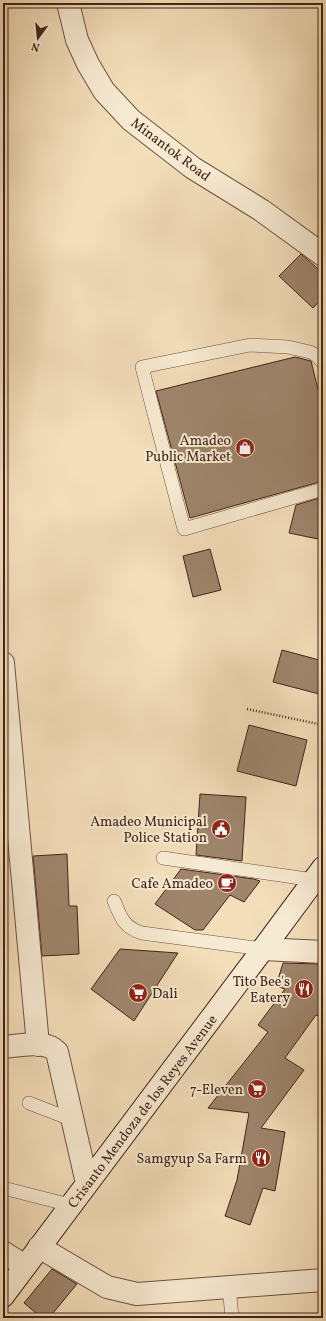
<svg xmlns="http://www.w3.org/2000/svg" width="326" height="1321" font-family="Vollkorn,serif">
  <style>
    .building { fill: #9e856c; stroke: #422417 }
    .lines { fill: none; stroke-linecap: round; stroke-linejoin: round }
    .service-casing { stroke: #6e5240; stroke-width: 14 }
    .minor-casing { stroke: #6e5240; stroke-width: 24 }
    .tertiary-casing { stroke: #6e5240; stroke-width: 24 }
    .secondary-casing { stroke: #422417; stroke-width: 24 }
    .path { stroke: #422417; stroke-width: 2.5; stroke-dasharray: 1 2; stroke-linecap: butt }
    .service { stroke: #f7ead2; stroke-width: 13 }
    .minor { stroke: #f7ead2; stroke-width: 22 }
    .tertiary { stroke: #f7ead2; stroke-width: 22 }
    .secondary { stroke: #f7ead2; stroke-width: 22 }
    .labels { text-anchor: middle; stroke-width: 4; stroke-linejoin: round; paint-order: stroke }
    .street-label { font-size: 14px; fill: #422417; stroke: #f7ead2 }
    .poi-label { font-size: 14px; fill: #422417; stroke: #f7ead2; text-anchor: end }
  </style>
  <rect width="100%" height="100%" fill="#f3deba"/>
  <filter id="stains"><feTurbulence type="fractalNoise" baseFrequency=".005" numOctaves="4"/><feColorMatrix values="0 0 0 0 .2 0 0 0 0 .09 0 0 0 0 .02 0 0 0 .5 -.17"/></filter>
  <radialGradient id="worn" r=".72"><stop offset=".6" stop-color="#630" stop-opacity="0"/><stop offset="1" stop-color="#630" stop-opacity=".3"/></radialGradient>
  <!-- building -->
  <path class="building" d="M 301,254 L 323,273 L 323,297 L 313,308 L 279,276 Z
    M 295,357 L 311,361 L 323,410 L 323,481 L 190,518 L 156,391 Z
    M 323,497 L 323,516 L 318,539 L 289,533 L 296,505 Z
    M 210,549 L 221,590 L 193,597 L 183,556 Z
    M 282,650 L 323,661 L 323,695 L 273,682 Z
    M 249,725 L 307,740 L 296,786 L 237,771 Z
    M 200,794 L 246,797 L 242,861 L 196,855 Z
    M 67,854 L 69,906 L 77,906 L 79,954 L 42,956 L 33,856 Z
    M 181,869 L 254,879 L 260,881 L 244,902 L 230,895 L 203,930 L 195,930 L 155,904 Z
    M 120,949 L 178,953 L 134,1021 L 91,989 Z
    M 283,963 L 319,964 L 323,993 L 323,1018 L 316,1015 L 285,1058 L 304,1070 L 261,1128 L 285,1132 L 275,1191 L 263,1188 L 250,1225 L 225,1216 L 237,1180 L 249,1113 L 208,1108 L 268,1032 L 258,1025 L 285,989 L 276,986 Z
    M 52,1269 L 77,1284 L 49,1318 L 42,1318 L 24,1303 Z"/>
  <g class="lines">
    <defs>
      <path id="service" d="M 323,363 L 316,355 L 310,352 L 288,347 L 250,345 L 142,367 L 184,529 L 323,489
        M 163,858 L 314,880
        M 114,901 C 121,917 123,927 142,933 L 263,949
        M 29,1103 L 73,1120
        M 3,1188 L 70,1205
        M 229,1286 L 232,1318"/>
      <path id="minor" d="M 3,663 L 38,1045
        M 263,949 L 323,952
        M 3,1047 C 18,1046 45,1039 57,1052 L 87,1183
        M 39,1247 L 107,1287 L 137,1294 L 323,1280
        M 3,1252 L 25,1266"/>
      <path id="tertiary" d="M 68,3 L 77,40 L 88,64 L 104,91 L 131,120 L 193,168 L 261,210 L 323,255"/>
      <path id="secondary" d="M 3,1296 L 263,949 L 323,868"/>
    </defs>
    <!-- service casing -->
    <use href="#service" class="service-casing"/>
    <!-- minor casing -->
    <use href="#minor" class="minor-casing"/>
    <!-- tertiary casing -->
    <use href="#tertiary" class="tertiary-casing"/>
    <!-- secondary casing -->
    <use href="#secondary" class="secondary-casing"/>
    <!-- path -->
    <path class="path" d="M 247,709 L 323,725"/>
    <!-- service -->
    <use href="#service" class="service"/>
    <!-- minor -->
    <use href="#minor" class="minor"/>
    <!-- tertiary -->
    <use href="#tertiary" class="tertiary"/>
    <!-- secondary -->
    <use href="#secondary" class="secondary"/>
  </g>
  <!-- icons -->
  <defs>
    <symbol id="shop-disc" viewBox="-11 -11 22 22"><circle r="9.5" fill="#8f2418" stroke="#f7ead2"/><path d="M-5-2.5h2.3a2.7 3.5 0 0 1 5.4 0H5L5.5 6h-11ZM-1.5-2.5h3a1.5 2.3 0 0 0-3 0Z" fill="#fff"/></symbol>
    <symbol id="civic-disc" viewBox="-11 -11 22 22"><circle r="9.5" fill="#8f2418" stroke="#f7ead2"/><path d="M-.6-6.5H3V-4.5H.6V-3L4-1V1h2V6H-6V1h2V-1L-.6-3ZM-1.2 2.5V6h2.4V2.5Z" fill="#fff"/></symbol>
    <symbol id="cafe-disc" viewBox="-11 -11 22 22"><circle r="9.5" fill="#8f2418" stroke="#f7ead2"/><path d="M-5.5-4.5H6V0H3Q3 3.5 0 3.5H-2.5Q-5.5 3.5-5.5 0ZM3-3.2v2h1.7v-2ZM-6 4.5H4V6H-6Z" fill="#fff"/></symbol>
    <symbol id="restaurant-disc" viewBox="-11 -11 22 22"><circle r="9.5" fill="#8f2418" stroke="#f7ead2"/><path d="M-5-6h1v4h1v-4h1v4h1v-4h1v5L-1.5 .5V6h-2V.5L-5-1ZM5-6V6H3V1.5H1.5Q1.5-4 5-6Z" fill="#fff"/></symbol>
    <symbol id="supermarket-disc" viewBox="-11 -11 22 22"><circle r="9.5" fill="#8f2418" stroke="#f7ead2"/><path d="M-6-5.5h2.5l.6 2H6L4.5 2H-2.5L-4.4-4H-6ZM-1.5 3.2a1.3 1.3 0 1 0 .1 0ZM3 3.2a1.3 1.3 0 1 0 .1 0Z" fill="#fff"/></symbol>
  </defs>
  <g fill-rule="evenodd">
    <use href="#shop-disc" x="234" y="437" width="22" height="22"/>
    <use href="#civic-disc" x="210" y="818" width="22" height="22"/>
    <use href="#cafe-disc" x="216" y="872" width="22" height="22"/>
    <use href="#restaurant-disc" x="293" y="978" width="22" height="22"/>
    <use href="#supermarket-disc" x="127" y="982" width="22" height="22"/>
    <use href="#supermarket-disc" x="246" y="1078" width="22" height="22"/>
    <use href="#restaurant-disc" x="250" y="1147" width="22" height="22"/>
  </g>
  <g class="labels">
    <!-- street labels -->
    <g class="street-label">
      <text transform="translate(171 149) rotate(37)" y="5">Minantok Road</text>
      <text transform="translate(142 1111) rotate(-53)" y="5">Crisanto Mendoza de los Reyes Avenue</text>
    </g>
    <!-- poi labels -->
    <g class="poi-label">
      <text x="231" y="445">Amadeo<tspan x="231" dy="16">Public Market</tspan></text>
      <text x="207" y="826">Amadeo Municipal<tspan x="207" dy="16">Police Station</tspan></text>
      <text x="213" y="888">Cafe Amadeo</text>
      <text x="290" y="986">Tito Bee's<tspan x="290" dy="16">Eatery</tspan></text>
      <text x="152" y="998" text-anchor="start">Dali</text>
      <text x="243" y="1094">7-Eleven</text>
      <text x="247" y="1163">Samgyup Sa Farm</text>
    </g>
  </g>
  <!-- margin -->
  <rect width="326" height="1321" fill="none" stroke="#f3deba" stroke-width="16"/>
  <rect x="4" y="4" width="318" height="1313" fill="none" stroke="#422417" stroke-width="2"/>
  <rect x="8" y="8" width="310" height="1305" fill="none" stroke="#422417"/>
  <!-- north arrow -->
  <g transform="translate(38 38) rotate(195)" stroke="#f7ead2" stroke-width="3" paint-order="stroke">
  <path d="M0-3L7 15L0 10L-7 15Z" fill="#422417"/>
  <text y="-6" font-size="11" font-weight="bold" text-anchor="middle" fill="#422417">N</text>
  </g>
  <rect width="100%" height="100%" filter="url(#stains)"/>
  <rect width="100%" height="100%" fill="url(#worn)"/>
</svg>
